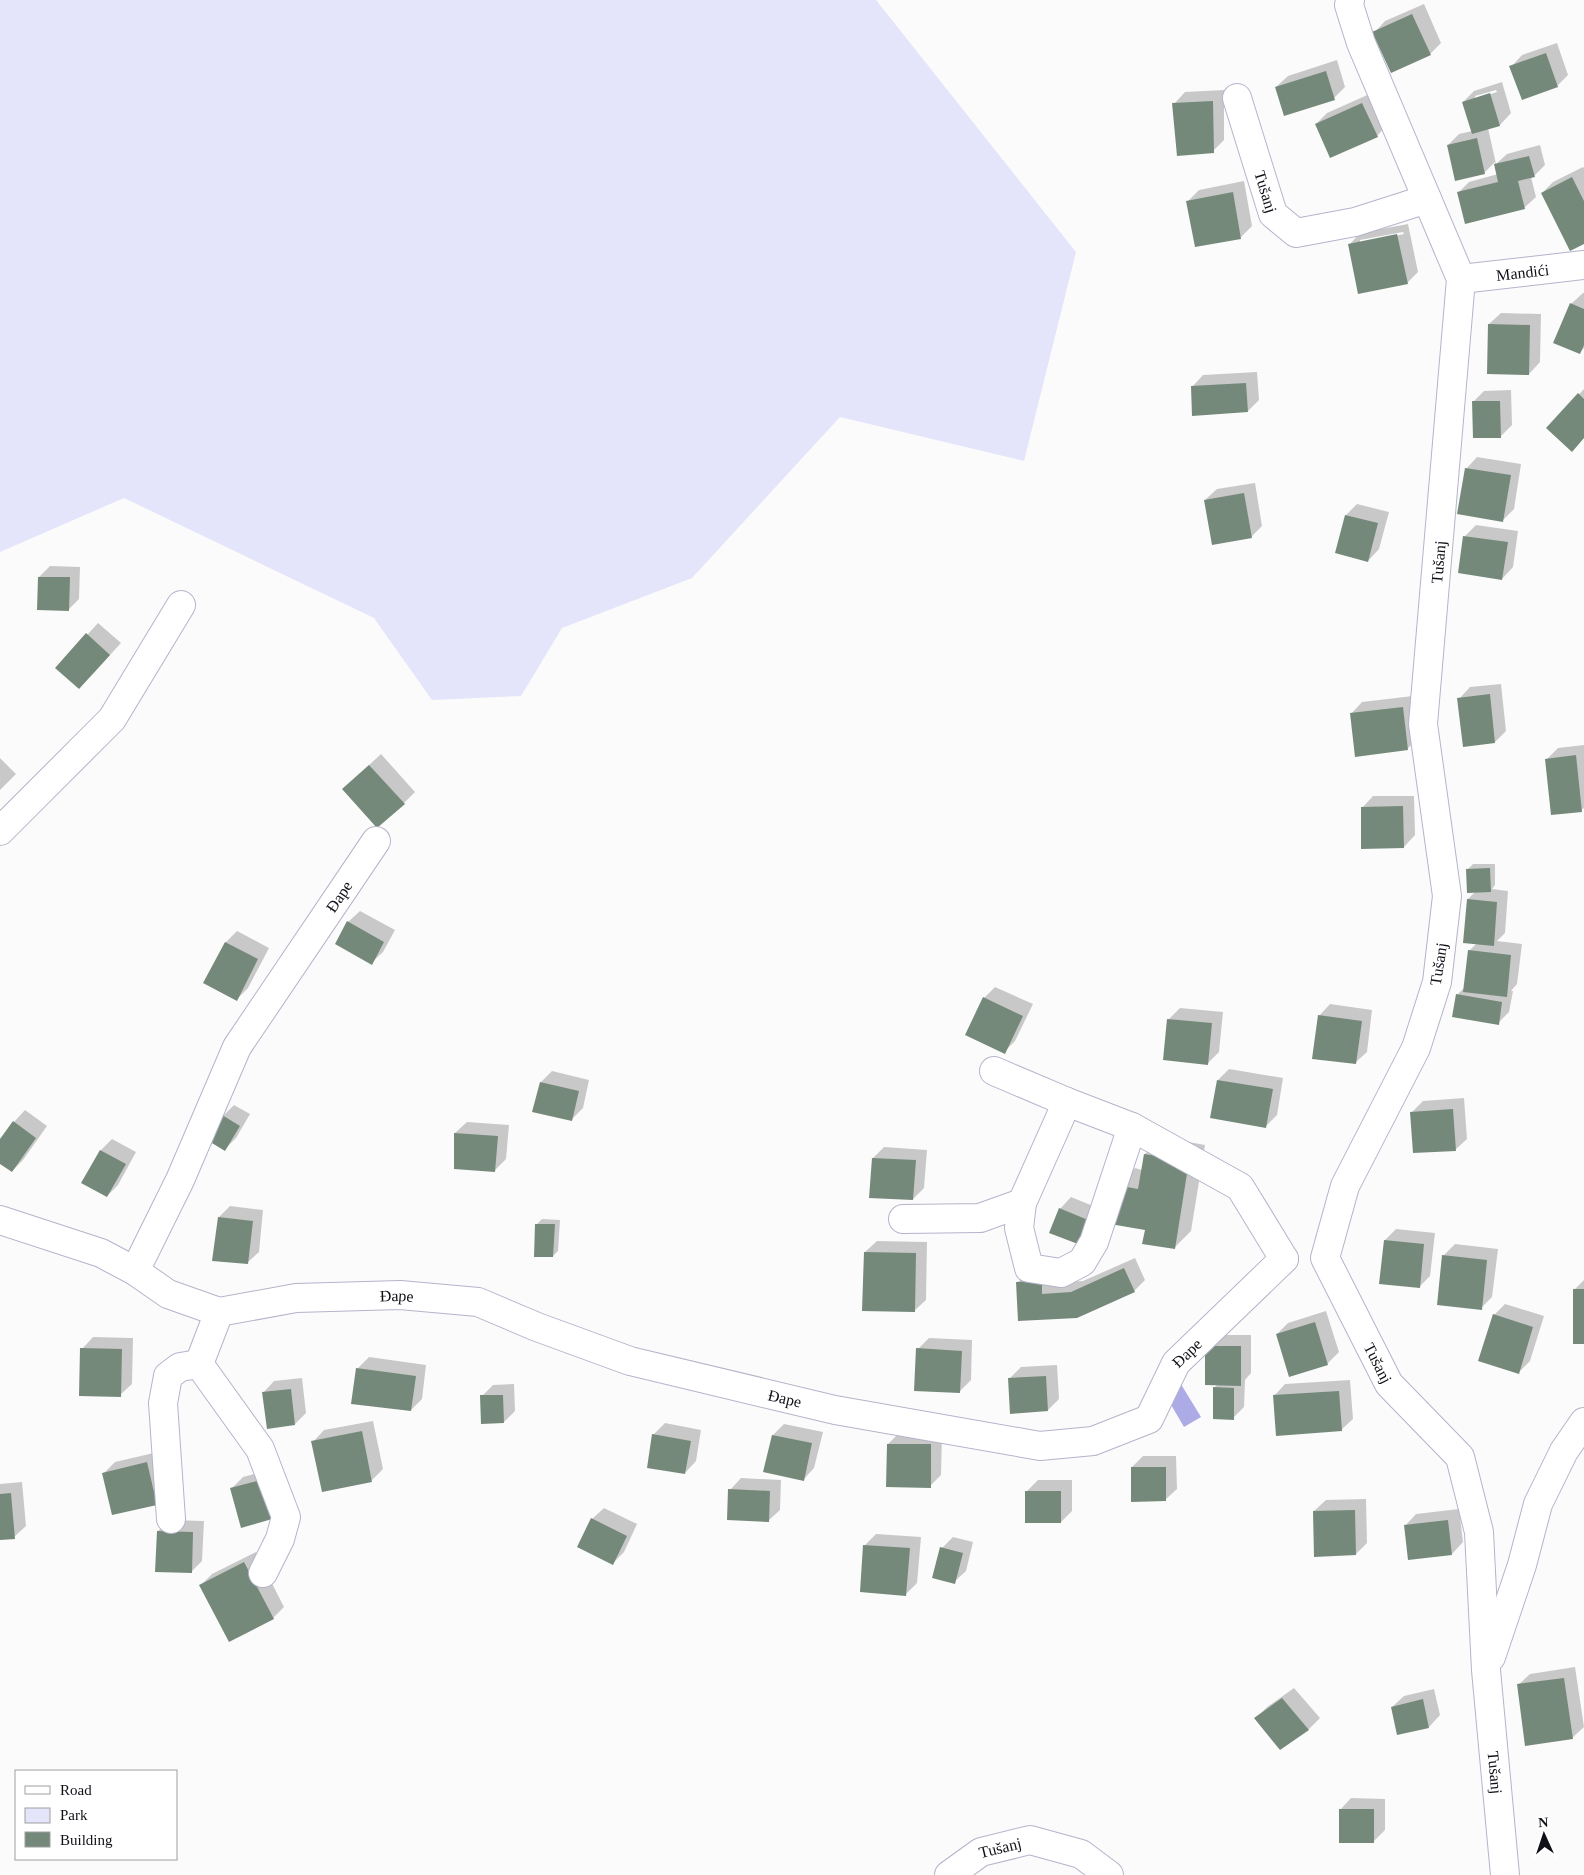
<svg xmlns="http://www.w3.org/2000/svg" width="1584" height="1875" font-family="Georgia,serif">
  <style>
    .green { fill: #e4e4fa }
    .water { fill: #adabe6 }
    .shadow { fill: #0003; fill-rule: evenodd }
    .building { fill: #75897a }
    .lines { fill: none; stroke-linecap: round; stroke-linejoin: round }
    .minor-casing { stroke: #b4b4cb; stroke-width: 30 }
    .minor { stroke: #fff; stroke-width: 28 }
    .labels { text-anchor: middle; stroke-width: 5; stroke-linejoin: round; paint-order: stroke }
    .street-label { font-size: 16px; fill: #101018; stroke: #fff }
  </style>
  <rect width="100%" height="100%" fill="#fbfbfb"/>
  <!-- green -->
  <path class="green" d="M 0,0 L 876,0 L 1076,252 L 1024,461 L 840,417 L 692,578 L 562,628 L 521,696 L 432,700 L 374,618 L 124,498 L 0,552 Z"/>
  <!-- water -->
  <path class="water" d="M 1179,1381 L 1201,1417 L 1184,1427 L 1163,1391 Z"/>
  <!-- shadow -->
  <path class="shadow" d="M 1424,4 L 1441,43 L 1430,54 L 1374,33 L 1385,21 Z
    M 1557,43 L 1568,75 L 1557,86 L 1511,67 L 1522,55 Z
    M 1337,60 L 1345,87 L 1334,98 L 1276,87 L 1288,76 Z
    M 1502,82 L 1511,113 L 1500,125 L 1488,128 L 1496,164 L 1507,154 L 1540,145 L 1545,165 L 1534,176 L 1531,177 L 1536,197 L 1524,208 L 1458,193 L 1469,182 L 1498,174 L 1495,162 L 1484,173 L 1448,145 L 1459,134 L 1472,131 L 1463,102 L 1474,91 ZM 1496,90 L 1497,92 L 1475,99 L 1475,96 Z
    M 1224,90 L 1224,140 L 1213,151 L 1174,104 L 1185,92 Z
    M 1374,92 L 1388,124 L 1377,136 L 1316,124 L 1327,113 Z
    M 1583,167 L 1584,168 L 1584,242 L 1542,193 L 1553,182 Z
    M 1244,181 L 1252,226 L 1241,237 L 1196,245 L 1188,201 L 1199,190 Z
    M 1408,224 L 1418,272 L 1407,283 L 1349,245 L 1360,233 ZM 1403,232 L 1404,234 L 1360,243 L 1360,240 Z
    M 1583,293 L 1584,293 L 1584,348 L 1579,353 L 1571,304 Z
    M 1501,313 L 1541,314 L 1540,362 L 1529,374 L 1489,324 Z
    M 1257,372 L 1259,400 L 1248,411 L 1192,387 L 1203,375 Z
    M 1584,389 L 1584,438 L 1547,428 Z
    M 1511,390 L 1512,425 L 1501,436 L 1473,402 L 1484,391 Z
    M 1477,457 L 1521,464 L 1514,509 L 1503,520 L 1466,469 Z
    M 1255,483 L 1262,526 L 1251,537 L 1205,500 L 1217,489 Z
    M 1357,504 L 1389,512 L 1379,549 L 1368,561 L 1346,515 Z
    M 1476,525 L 1518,531 L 1513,567 L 1502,579 L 1465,536 Z
    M 50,566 L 80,567 L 79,599 L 68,610 L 39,577 Z
    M 98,623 L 121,643 L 90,677 L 57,668 Z
    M 1501,684 L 1506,731 L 1495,742 L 1459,699 L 1470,687 Z
    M 1413,696 L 1419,738 L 1407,749 L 1351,714 L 1362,702 Z
    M 1584,745 L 1584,808 L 1581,810 L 1547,759 L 1558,748 Z
    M 381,754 L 415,792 L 404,803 L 355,778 Z
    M 0,758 L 16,774 L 0,790 Z
    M 1373,796 L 1414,796 L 1415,835 L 1404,847 L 1362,808 Z
    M 1473,864 L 1495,864 L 1495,885 L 1492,889 L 1508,891 L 1505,933 L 1497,941 L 1522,944 L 1517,984 L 1511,991 L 1513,991 L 1509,1012 L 1498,1023 L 1457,995 L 1465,987 L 1469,951 L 1477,943 L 1468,899 L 1476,891 L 1467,870 Z
    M 360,911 L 395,930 L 383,952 L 371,963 L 336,944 L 348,922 Z
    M 237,931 L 269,948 L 248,988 L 237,999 L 205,983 L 226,942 Z
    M 995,987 L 1033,1004 L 1015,1041 L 1004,1052 L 984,998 Z
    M 1330,1004 L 1372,1010 L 1367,1052 L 1355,1063 L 1319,1016 Z
    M 1180,1008 L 1223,1012 L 1219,1052 L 1207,1064 L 1164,1059 L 1169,1019 Z
    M 1229,1069 L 1283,1078 L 1277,1115 L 1266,1126 L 1218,1080 Z
    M 552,1071 L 589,1080 L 583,1108 L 571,1120 L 541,1082 Z
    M 1464,1098 L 1467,1139 L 1455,1150 L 1412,1112 L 1423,1101 Z
    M 234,1105 L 250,1114 L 236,1138 L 225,1149 L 223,1116 Z
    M 25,1110 L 47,1126 L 23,1160 L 12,1171 L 0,1162 L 0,1141 L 14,1122 Z
    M 467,1122 L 509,1125 L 506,1159 L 495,1170 L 455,1168 L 455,1133 Z
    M 1162,1137 L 1205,1145 L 1191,1231 L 1174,1248 L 1146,1229 L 1118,1185 L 1135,1168 L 1142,1170 L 1145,1154 Z
    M 112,1139 L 136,1152 L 118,1185 L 107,1196 L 101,1150 Z
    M 884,1147 L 927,1150 L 924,1188 L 913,1199 L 873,1158 Z
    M 1071,1197 L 1098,1208 L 1078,1243 L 1060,1209 Z
    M 230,1206 L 263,1210 L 259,1252 L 247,1263 L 219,1217 Z
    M 542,1219 L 560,1220 L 558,1251 L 553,1256 L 537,1224 Z
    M 1396,1229 L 1435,1233 L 1430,1276 L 1419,1287 L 1380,1283 L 1385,1240 Z
    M 877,1241 L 927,1242 L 926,1300 L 914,1311 L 865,1252 Z
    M 1455,1244 L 1498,1249 L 1492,1297 L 1481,1308 L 1438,1303 L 1444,1255 Z
    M 1135,1258 L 1145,1280 L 1134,1291 L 1077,1317 L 1017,1283 L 1029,1272 L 1053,1283 L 1083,1281 Z
    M 1584,1280 L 1584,1343 L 1574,1290 Z
    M 1505,1304 L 1544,1316 L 1530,1361 L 1519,1372 L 1494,1315 Z
    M 1326,1311 L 1339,1352 L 1327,1364 L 1277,1334 L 1288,1323 Z
    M 1218,1335 L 1251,1335 L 1251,1373 L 1245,1380 L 1244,1407 L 1233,1418 L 1214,1388 L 1218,1384 L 1206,1346 Z
    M 93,1337 L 133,1338 L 132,1384 L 120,1395 L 82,1349 Z
    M 929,1338 L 972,1340 L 971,1380 L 959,1392 L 918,1349 Z
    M 369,1357 L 426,1365 L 422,1399 L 411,1410 L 357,1369 Z
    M 1057,1365 L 1059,1399 L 1048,1410 L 1009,1379 L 1021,1367 Z
    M 302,1378 L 306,1413 L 295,1424 L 263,1393 L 274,1381 Z
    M 1350,1380 L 1353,1419 L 1341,1430 L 1274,1396 L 1285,1384 Z
    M 514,1384 L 515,1411 L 504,1422 L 482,1396 L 493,1385 Z
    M 373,1421 L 383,1469 L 372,1480 L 313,1442 L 324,1430 Z
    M 665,1423 L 701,1430 L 696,1461 L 685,1473 L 653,1435 Z
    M 784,1424 L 823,1432 L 814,1468 L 803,1480 L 773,1435 Z
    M 899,1433 L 942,1434 L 941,1475 L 930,1486 L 888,1444 Z
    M 158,1452 L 156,1504 L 104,1473 L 115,1462 Z
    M 1143,1456 L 1176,1456 L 1177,1489 L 1165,1500 L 1132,1467 Z
    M 272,1469 L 271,1518 L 232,1488 L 243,1477 Z
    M 741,1478 L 781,1480 L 780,1510 L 768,1521 L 730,1490 Z
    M 1038,1480 L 1072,1480 L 1072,1511 L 1061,1522 L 1026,1492 Z
    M 22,1482 L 26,1526 L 14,1537 L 0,1538 L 0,1484 Z
    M 1366,1499 L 1367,1543 L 1356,1554 L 1314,1511 L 1326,1500 Z
    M 604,1508 L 637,1524 L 624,1552 L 613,1563 L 592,1519 Z
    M 1459,1509 L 1463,1542 L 1452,1554 L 1405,1526 L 1416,1514 Z
    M 170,1520 L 204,1521 L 202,1561 L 191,1572 L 158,1531 Z
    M 876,1534 L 921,1537 L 917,1583 L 906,1594 L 865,1545 Z
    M 953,1537 L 973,1542 L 966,1571 L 954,1582 L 942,1548 Z
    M 256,1552 L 284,1607 L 273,1618 L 201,1585 L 212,1574 Z
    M 1575,1667 L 1584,1727 L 1572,1738 L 1518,1685 L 1530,1674 Z
    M 1294,1688 L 1320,1718 L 1309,1729 L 1280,1749 L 1256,1718 L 1267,1707 Z
    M 1434,1689 L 1440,1715 L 1429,1727 L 1392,1707 L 1404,1696 Z
    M 1351,1798 L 1385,1799 L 1385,1830 L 1374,1841 L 1340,1810 Z"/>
  <!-- building -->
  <path class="building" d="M 1412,14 L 1431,55 L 1391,73 L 1372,32 Z
    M 1546,53 L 1558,87 L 1522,100 L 1509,66 Z
    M 1326,71 L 1335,100 L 1284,116 L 1275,87 Z
    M 1490,93 L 1500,126 L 1472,134 L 1462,102 Z
    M 1213,101 L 1214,153 L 1177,156 L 1172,103 Z
    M 1362,103 L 1378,137 L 1330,158 L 1315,124 Z
    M 1477,138 L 1485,174 L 1455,181 L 1447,145 Z
    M 1529,156 L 1535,177 L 1518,181 L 1525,209 L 1465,224 L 1457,192 L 1498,182 L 1494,164 Z
    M 1572,177 L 1584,201 L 1584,244 L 1570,251 L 1541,193 Z
    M 1233,192 L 1241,239 L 1195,247 L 1186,201 Z
    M 1397,234 L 1408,284 L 1358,294 L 1348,244 Z
    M 1570,303 L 1584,309 L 1584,345 L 1580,354 L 1553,343 Z
    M 1488,324 L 1530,325 L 1529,375 L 1487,374 Z
    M 1246,383 L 1248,412 L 1192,416 L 1191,386 Z
    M 1578,393 L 1584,399 L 1584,438 L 1572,452 L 1546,428 Z
    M 1472,401 L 1500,401 L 1501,438 L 1473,438 Z
    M 1465,468 L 1511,475 L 1503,522 L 1457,514 Z
    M 1244,493 L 1252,538 L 1212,545 L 1204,500 Z
    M 1345,515 L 1378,523 L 1368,562 L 1335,553 Z
    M 1463,536 L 1508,542 L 1502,580 L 1458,573 Z
    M 38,577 L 70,577 L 69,611 L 37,610 Z
    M 86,633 L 110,655 L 79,689 L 55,668 Z
    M 1490,694 L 1495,743 L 1463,747 L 1457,698 Z
    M 1403,707 L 1408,750 L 1355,757 L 1350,713 Z
    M 1576,755 L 1582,812 L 1551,815 L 1545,759 Z
    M 369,765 L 405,804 L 377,828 L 342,789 Z
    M 1403,806 L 1404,848 L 1361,849 L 1361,807 Z
    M 1490,868 L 1491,892 L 1467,893 L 1466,869 Z
    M 1467,899 L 1497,902 L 1494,946 L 1463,943 Z
    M 347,921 L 384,942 L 372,965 L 335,944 Z
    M 225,942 L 258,959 L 237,1001 L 203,983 Z
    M 1468,950 L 1511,955 L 1507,997 L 1463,992 Z
    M 1456,994 L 1502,1002 L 1499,1025 L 1452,1017 Z
    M 983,997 L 1023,1016 L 1005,1054 L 965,1035 Z
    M 1318,1015 L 1362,1021 L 1356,1064 L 1312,1059 Z
    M 1167,1019 L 1212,1023 L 1208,1065 L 1163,1060 Z
    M 1217,1080 L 1273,1089 L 1266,1128 L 1210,1118 Z
    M 540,1082 L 579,1091 L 572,1121 L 532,1112 Z
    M 1453,1109 L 1456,1151 L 1413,1153 L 1410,1112 Z
    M 222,1115 L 240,1126 L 225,1151 L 207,1140 Z
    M 13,1121 L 36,1138 L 12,1172 L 0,1164 L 0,1139 Z
    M 454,1133 L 498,1136 L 495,1172 L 454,1169 Z
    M 100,1150 L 126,1164 L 107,1197 L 81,1183 Z
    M 1144,1154 L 1189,1161 L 1175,1249 L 1142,1244 L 1145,1230 L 1110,1224 L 1116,1185 L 1138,1189 Z
    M 872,1158 L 916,1160 L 913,1200 L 869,1198 Z
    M 1059,1208 L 1088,1220 L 1078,1244 L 1049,1233 Z
    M 218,1217 L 253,1221 L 248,1264 L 212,1261 Z
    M 535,1224 L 555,1224 L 553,1257 L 534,1257 Z
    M 1384,1240 L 1424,1244 L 1420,1288 L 1379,1284 Z
    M 864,1252 L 916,1253 L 915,1312 L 862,1311 Z
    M 1442,1255 L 1487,1260 L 1482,1310 L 1437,1305 Z
    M 1124,1268 L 1135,1292 L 1077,1318 L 1018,1321 L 1016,1282 L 1042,1281 L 1042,1294 L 1071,1292 Z
    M 1573,1289 L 1584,1289 L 1584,1344 L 1573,1344 Z
    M 1493,1314 L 1533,1327 L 1519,1374 L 1478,1361 Z
    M 1315,1322 L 1328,1365 L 1289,1377 L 1276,1334 Z
    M 1205,1346 L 1241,1346 L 1241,1386 L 1205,1385 Z
    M 80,1348 L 122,1349 L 121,1397 L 79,1396 Z
    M 916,1348 L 962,1351 L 960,1393 L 914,1391 Z
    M 356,1368 L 416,1376 L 411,1411 L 351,1404 Z
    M 1046,1376 L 1048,1411 L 1010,1414 L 1008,1378 Z
    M 1213,1387 L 1234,1388 L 1234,1420 L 1213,1419 Z
    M 291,1389 L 295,1425 L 267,1429 L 262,1392 Z
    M 1339,1391 L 1342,1431 L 1276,1436 L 1273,1395 Z
    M 480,1395 L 503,1395 L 504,1423 L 481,1424 Z
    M 362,1431 L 372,1482 L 322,1492 L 311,1441 Z
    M 652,1434 L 691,1441 L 685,1474 L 647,1468 Z
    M 772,1435 L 812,1443 L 804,1481 L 763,1472 Z
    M 887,1444 L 931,1444 L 931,1488 L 886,1487 Z
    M 147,1462 L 157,1505 L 112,1515 L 102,1473 Z
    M 1131,1467 L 1166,1467 L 1166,1501 L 1131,1502 Z
    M 261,1480 L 272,1519 L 241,1528 L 230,1488 Z
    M 728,1489 L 770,1491 L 769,1522 L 727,1520 Z
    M 1025,1491 L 1061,1491 L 1061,1523 L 1025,1523 Z
    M 11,1493 L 15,1539 L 0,1540 L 0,1494 Z
    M 1355,1510 L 1356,1555 L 1314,1557 L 1313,1511 Z
    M 591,1518 L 627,1536 L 613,1565 L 577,1547 Z
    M 1448,1520 L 1452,1555 L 1408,1560 L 1404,1525 Z
    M 157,1531 L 193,1532 L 192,1573 L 155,1572 Z
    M 863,1545 L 910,1548 L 906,1596 L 860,1592 Z
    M 940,1547 L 963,1553 L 955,1584 L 932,1578 Z
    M 244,1562 L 274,1619 L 229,1642 L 199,1585 Z
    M 1564,1678 L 1573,1739 L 1525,1746 L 1517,1684 Z
    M 1282,1698 L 1309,1730 L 1280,1750 L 1254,1718 Z
    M 1423,1699 L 1429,1728 L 1397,1735 L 1391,1707 Z
    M 1339,1809 L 1374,1809 L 1374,1843 L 1339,1843 Z"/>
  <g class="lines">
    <defs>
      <g id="minor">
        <path id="s1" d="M 1350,0 L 1349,5 L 1361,43 L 1461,279 L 1423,724 L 1447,896 L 1437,982 L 1416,1048 L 1345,1186 L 1325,1258 L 1389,1384 L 1460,1457 L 1479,1532 L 1486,1670 L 1505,1875"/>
        <path id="s2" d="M 1237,98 L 1273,214 L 1296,233 L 1355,222 L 1427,199"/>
        <path id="s3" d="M 1461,279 L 1584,265"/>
        <path d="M 0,831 L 112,719 L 181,605"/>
        <path d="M 994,1071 L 1067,1102 L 1132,1127 L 1240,1187 L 1284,1259"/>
        <path d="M 1067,1102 L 1022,1203 L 1019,1228 L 1029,1268 L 1061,1273 L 1082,1262 L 1094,1242 L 1132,1127"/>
        <path d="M 903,1219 L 980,1218 L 1022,1203"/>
        <path id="s4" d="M 0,1220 L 101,1253 L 135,1271 L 168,1294 L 219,1312 L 296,1298 L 400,1295 L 478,1302 L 537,1327 L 630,1361 L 835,1410 L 1040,1446 L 1093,1441 L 1149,1419 L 1176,1363 L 1284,1259"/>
        <path id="s5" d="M 135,1271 L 180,1180 L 237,1047 L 376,841"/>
        <path d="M 219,1312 L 199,1364 L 260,1449 L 286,1517 L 280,1539 L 263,1573"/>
        <path d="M 171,1519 L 163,1403 L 168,1376 L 180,1367 L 199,1364"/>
        <path d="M 1491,1657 L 1522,1565 L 1538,1504 L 1564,1451 L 1584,1422"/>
        <path id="s6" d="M 949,1875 L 981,1852 L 1030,1840 L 1081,1854 L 1109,1875"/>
      </g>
    </defs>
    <!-- minor casing -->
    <use href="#minor" class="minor-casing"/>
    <!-- minor -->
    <use href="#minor" class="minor"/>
  </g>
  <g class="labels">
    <!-- street labels -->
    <g class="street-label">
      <text dy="6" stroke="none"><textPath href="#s2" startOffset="98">Tušanj</textPath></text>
      <text dy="6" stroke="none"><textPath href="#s3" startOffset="62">Mandići</textPath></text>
      <text transform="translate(1438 562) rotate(-85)" y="6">Tušanj</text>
      <text dy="6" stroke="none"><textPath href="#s5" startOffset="428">Đape</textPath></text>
      <text transform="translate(1438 964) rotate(-81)" y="6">Tušanj</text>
      <text dy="6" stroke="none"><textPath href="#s4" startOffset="418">Đape</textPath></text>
      <text dy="6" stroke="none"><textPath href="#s4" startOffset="1272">Đape</textPath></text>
      <text dy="6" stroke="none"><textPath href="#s1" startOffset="1425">Tušanj</textPath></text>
      <text dy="6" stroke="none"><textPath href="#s4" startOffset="822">Đape</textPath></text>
      <text dy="6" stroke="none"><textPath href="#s1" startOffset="1869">Tušanj</textPath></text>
      <text dy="6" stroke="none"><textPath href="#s6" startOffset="59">Tušanj</textPath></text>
    </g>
  </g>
  <!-- legend -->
  <rect x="15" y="1770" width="162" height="90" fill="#ffffff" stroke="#9f9fa3"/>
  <rect x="25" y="1786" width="25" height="8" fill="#ffffff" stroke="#9f9fa3"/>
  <text x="60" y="1795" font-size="15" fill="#101018">Road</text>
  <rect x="25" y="1808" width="25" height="15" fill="#e4e4fa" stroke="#9f9fa3"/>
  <text x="60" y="1820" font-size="15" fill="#101018">Park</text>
  <rect x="25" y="1832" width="25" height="15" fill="#75897a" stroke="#9f9fa3"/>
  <text x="60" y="1845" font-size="15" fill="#101018">Building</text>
  <!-- north arrow -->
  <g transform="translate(1544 1835) rotate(357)" stroke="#ffffff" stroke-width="4" paint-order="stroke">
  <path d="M0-4L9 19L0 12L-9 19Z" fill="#101018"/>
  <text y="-8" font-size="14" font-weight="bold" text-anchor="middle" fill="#101018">N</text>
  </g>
</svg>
